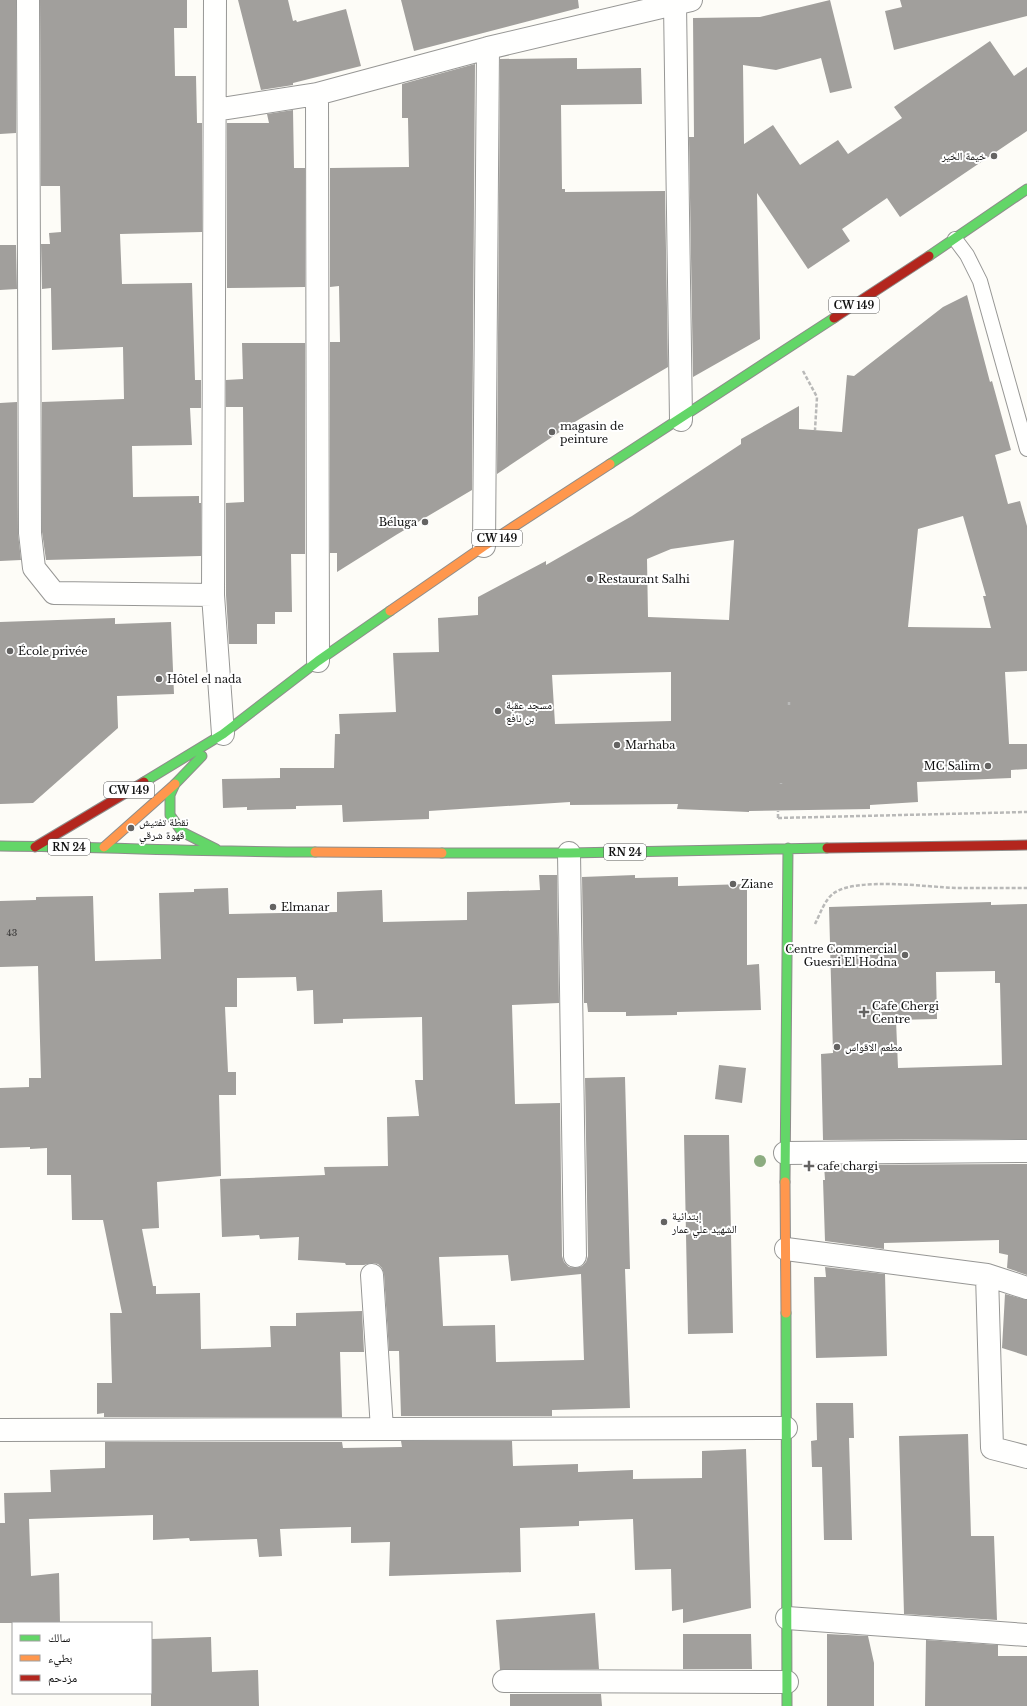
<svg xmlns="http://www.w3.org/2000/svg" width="1027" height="1706" font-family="'Libre Baskerville','Noto Naskh Arabic',serif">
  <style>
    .building { fill: #a19f9c; fill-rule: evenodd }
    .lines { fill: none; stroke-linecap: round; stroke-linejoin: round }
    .lane-casing { stroke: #979795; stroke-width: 16 }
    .street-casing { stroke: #979795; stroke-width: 24 }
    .fast-casing { stroke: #8e8d8b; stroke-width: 11 }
    .slow-casing { stroke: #8e8d8b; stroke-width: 11 }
    .jam-casing { stroke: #8e8d8b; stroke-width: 11 }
    .path { stroke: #b9b9b8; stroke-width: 2.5; stroke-dasharray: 4 2; stroke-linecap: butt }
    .lane { stroke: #fffffe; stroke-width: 14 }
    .street { stroke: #fffffe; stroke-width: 22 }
    .fast { stroke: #63d668; stroke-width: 9 }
    .slow { stroke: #ff974d; stroke-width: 9 }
    .jam { stroke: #b3261e; stroke-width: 9 }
    .tree { fill: #8cac80 }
    .poi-dot { fill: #646362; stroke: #fff; stroke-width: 1.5 }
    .labels { text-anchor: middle; stroke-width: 4; stroke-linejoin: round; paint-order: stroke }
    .number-label { font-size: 9px; fill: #353434 }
    .shield { fill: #fff; stroke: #585858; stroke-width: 1 }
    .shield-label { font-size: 10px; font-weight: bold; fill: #111 }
    .poi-label { font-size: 11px; fill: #111; stroke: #fff; text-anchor: start }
  </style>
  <rect width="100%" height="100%" fill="#fdfcf7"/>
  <!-- building -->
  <path class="building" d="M 0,0 L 16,0 L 16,133 L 0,134 Z
    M 40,0 L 187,0 L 187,28 L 174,28 L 175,76 L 196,76 L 197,123 L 202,123 L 202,232 L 120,234 L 122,284 L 192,283 L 195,380 L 201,380 L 201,408 L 190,408 L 192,445 L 132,446 L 133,497 L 199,496 L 199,503 L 201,503 L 201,556 L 46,560 L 42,532 L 42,402 L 124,399 L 123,347 L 52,350 L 51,288 L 42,289 L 41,244 L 50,244 L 49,233 L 61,232 L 60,186 L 41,186 Z
    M 238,0 L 288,0 L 293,21 L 296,20 L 297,22 L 346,9 L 361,66 L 293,83 L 293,85 L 261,90 Z
    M 401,0 L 578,0 L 579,8 L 414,51 Z
    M 830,0 L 852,88 L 830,93 L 821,58 L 776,70 L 743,65 L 744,144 L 773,125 L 800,165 L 838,140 L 848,154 L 902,118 L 894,107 L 990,41 L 1014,76 L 1027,67 L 1027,131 L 900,217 L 887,198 L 842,229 L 850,241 L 808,269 L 757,193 L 760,339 L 693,377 L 689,137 L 694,137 L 693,18 L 760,17 Z
    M 900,0 L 1027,0 L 1027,16 L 894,50 L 885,11 L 902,7 Z
    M 577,58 L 577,69 L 641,68 L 642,104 L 561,105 L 562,189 L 565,189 L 565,192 L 665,191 L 668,367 L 573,423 L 497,474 L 500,59 Z
    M 475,64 L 472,490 L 396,535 L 337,572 L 337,553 L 330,553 L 330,342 L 340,342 L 339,286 L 330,287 L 330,168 L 409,167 L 408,118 L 402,118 L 402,84 Z
    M 293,110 L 294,168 L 305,168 L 305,287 L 227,288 L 227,123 L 269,123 L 267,114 Z
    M 0,245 L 16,245 L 17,289 L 0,290 Z
    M 967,295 L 990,382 L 992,381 L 1011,450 L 995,455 L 1008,504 L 1020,501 L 1027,526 L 1027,671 L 1005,672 L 1009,744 L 1027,744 L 1027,769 L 1011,770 L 1011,778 L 917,782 L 918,802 L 870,805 L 870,809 L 749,811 L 749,812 L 677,809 L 678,804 L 570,805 L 570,802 L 429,811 L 429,819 L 343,822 L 342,805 L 296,806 L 296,809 L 247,810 L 247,807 L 223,808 L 222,779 L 280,778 L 280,768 L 334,768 L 335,734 L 340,734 L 339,714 L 396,712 L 393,653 L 439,652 L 438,618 L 478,615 L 478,597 L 546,561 L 546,565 L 632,516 L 741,444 L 741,439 L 799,406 L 799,429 L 842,432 L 847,375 L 854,376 L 943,307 ZM 963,516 L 986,596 L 983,596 L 991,628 L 908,627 L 918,529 ZM 734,540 L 729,620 L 648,617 L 647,559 L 671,549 ZM 671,672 L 671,721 L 555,724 L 552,675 Z
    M 242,343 L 305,343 L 305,554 L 291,554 L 292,612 L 275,612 L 275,624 L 257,624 L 257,644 L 229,644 L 226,595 L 226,503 L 244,502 L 243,407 L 226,407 L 226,380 L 243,379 Z
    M 17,402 L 18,533 L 21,560 L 0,561 L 0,403 Z
    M 115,618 L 115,624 L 171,622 L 174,694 L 117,696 L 118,728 L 33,803 L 0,804 L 0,622 Z
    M 539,875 L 557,875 L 559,1003 L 512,1005 L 515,1104 L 560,1103 L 562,1256 L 564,1262 L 569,1267 L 576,1268 L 582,1266 L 586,1262 L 588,1256 L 585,1078 L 625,1077 L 630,1269 L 625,1269 L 630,1408 L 552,1410 L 552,1416 L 401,1416 L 399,1351 L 389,1351 L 384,1274 L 382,1268 L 378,1264 L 372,1263 L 364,1265 L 346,1265 L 345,1263 L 298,1260 L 299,1237 L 260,1239 L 259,1235 L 222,1237 L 220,1179 L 325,1175 L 324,1167 L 388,1166 L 387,1117 L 419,1116 L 415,1080 L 423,1080 L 422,1017 L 343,1019 L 343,1023 L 314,1024 L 313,990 L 297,991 L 296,977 L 237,978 L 237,1007 L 225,1007 L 228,1072 L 236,1072 L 236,1095 L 219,1095 L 221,1176 L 157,1182 L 159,1228 L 142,1229 L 153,1286 L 156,1286 L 156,1294 L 200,1293 L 201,1349 L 271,1347 L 270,1326 L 296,1326 L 296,1313 L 362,1311 L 364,1352 L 340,1352 L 342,1417 L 104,1417 L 104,1413 L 97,1414 L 97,1383 L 112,1383 L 110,1313 L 122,1313 L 103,1220 L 72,1220 L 71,1175 L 47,1175 L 47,1148 L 30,1149 L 30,1147 L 0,1148 L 0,1088 L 29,1087 L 29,1078 L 41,1078 L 38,966 L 0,967 L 0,901 L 36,900 L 36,897 L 93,896 L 95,961 L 161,959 L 159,893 L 194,892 L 194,889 L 228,888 L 229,914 L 337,912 L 337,892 L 382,890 L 383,922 L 467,920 L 467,892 L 540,890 ZM 508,1255 L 511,1281 L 581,1274 L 584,1360 L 496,1362 L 495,1325 L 443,1326 L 439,1257 Z
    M 635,875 L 635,878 L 678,877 L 678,886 L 747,884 L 747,965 L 759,964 L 761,1010 L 677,1012 L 677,1015 L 626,1016 L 626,1012 L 588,1012 L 587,1003 L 584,1003 L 582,877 Z
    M 991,902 L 991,905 L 1027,904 L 1027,1139 L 823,1140 L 821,1054 L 833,1053 L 829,907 ZM 995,971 L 995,983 L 1000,983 L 1002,1065 L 898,1068 L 896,1020 L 937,1019 L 936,972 Z
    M 719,1065 L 746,1068 L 742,1103 L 715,1099 Z
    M 684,1135 L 729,1135 L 733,1333 L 688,1334 Z
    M 1027,1164 L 1027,1275 L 1007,1268 L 1008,1255 L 999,1253 L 999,1240 L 884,1243 L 884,1249 L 825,1241 L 823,1180 L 825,1180 L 824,1165 Z
    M 825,1267 L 885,1274 L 887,1356 L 816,1358 L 814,1277 L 826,1277 Z
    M 1005,1294 L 1027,1300 L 1027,1356 L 1002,1348 Z
    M 816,1403 L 853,1403 L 854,1438 L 849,1438 L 852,1540 L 824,1540 L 822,1467 L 812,1467 L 811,1441 L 817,1440 Z
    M 968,1434 L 971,1536 L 994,1536 L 997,1620 L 904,1614 L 899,1436 Z
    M 401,1441 L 512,1441 L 513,1466 L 578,1464 L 578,1472 L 633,1470 L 633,1479 L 702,1478 L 702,1451 L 746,1449 L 751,1608 L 683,1623 L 683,1609 L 672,1611 L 671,1569 L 635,1570 L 633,1519 L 579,1521 L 579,1526 L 520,1528 L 521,1572 L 389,1576 L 390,1542 L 351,1543 L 351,1527 L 280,1529 L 282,1556 L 259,1557 L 257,1539 L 190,1541 L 189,1538 L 153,1540 L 153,1515 L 29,1519 L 31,1576 L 59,1573 L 60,1623 L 0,1623 L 0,1523 L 5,1523 L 4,1493 L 51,1492 L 50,1470 L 105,1468 L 105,1442 L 342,1442 L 343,1448 L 402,1447 Z
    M 595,1613 L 599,1669 L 500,1670 L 496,1620 Z
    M 683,1634 L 751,1634 L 752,1669 L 683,1669 Z
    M 827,1634 L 868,1636 L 874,1663 L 874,1706 L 827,1706 Z
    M 211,1637 L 212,1672 L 258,1670 L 259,1706 L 151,1706 L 151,1639 Z
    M 926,1640 L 998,1645 L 998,1656 L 1027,1656 L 1027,1706 L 925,1706 Z
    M 510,1694 L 601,1694 L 602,1706 L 510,1706 Z"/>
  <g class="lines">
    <defs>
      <path id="lane" d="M 955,239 L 967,255 L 980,281 L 1027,449"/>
      <path id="street" d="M 28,0 L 30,533 L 34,568 L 54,593 L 213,595
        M 215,0 L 213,595 L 223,734
        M 675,4 L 681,420
        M 317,94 L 318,661
        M 215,110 L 317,94 L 488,48 L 691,0
        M 484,546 L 488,48
        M 569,853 L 575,1256
        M 785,1153 L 1027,1151
        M 786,1249 L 987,1275 L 1027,1288
        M 372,1275 L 382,1429
        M 987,1275 L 992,1448 L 1027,1457
        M 0,1430 L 786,1428
        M 787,1618 L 1027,1635
        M 504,1681 L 787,1682"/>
      <path id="fast" d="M 929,256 L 1027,189
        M 610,464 L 834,318
        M 202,756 L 175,784 L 170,795 L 170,815 L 182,832 L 216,849
        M 144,782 L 223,734 L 318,661 L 390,611
        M 0,846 C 105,847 210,852 315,852
        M 442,853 L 569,853 L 827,848
        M 785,1182 L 788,848
        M 786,1313 L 787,1706"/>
      <path id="slow" d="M 390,611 L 484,546 L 610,464
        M 104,847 L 175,784
        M 315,852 L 442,853
        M 785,1182 L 786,1313"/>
      <path id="jam" d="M 834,318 L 929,256
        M 35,847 L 144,782
        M 827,848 L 1027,845"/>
    </defs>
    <!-- lane casing -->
    <use href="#lane" class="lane-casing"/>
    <!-- street casing -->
    <use href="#street" class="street-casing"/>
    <!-- fast casing -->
    <use href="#fast" class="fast-casing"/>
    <!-- slow casing -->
    <use href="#slow" class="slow-casing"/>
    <!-- jam casing -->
    <use href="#jam" class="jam-casing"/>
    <!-- path -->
    <path class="path" d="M 803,371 L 817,397 L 815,430
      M 789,705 L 789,702
      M 781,784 L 781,783
      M 778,818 L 1027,812
      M 778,818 L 778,811
      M 815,924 C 820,914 825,899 834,893 C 857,877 927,887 956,888 C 980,888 1003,888 1027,888"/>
    <!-- lane -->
    <use href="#lane" class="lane"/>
    <!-- street -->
    <use href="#street" class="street"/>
    <!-- fast -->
    <use href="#fast" class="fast"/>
    <!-- slow -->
    <use href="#slow" class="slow"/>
    <!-- jam -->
    <use href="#jam" class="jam"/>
  </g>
  <!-- trees -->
  <circle class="tree" cx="760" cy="1161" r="6"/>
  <!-- markers -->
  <g class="poi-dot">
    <circle cx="994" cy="156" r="4"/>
    <circle cx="552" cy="432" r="4"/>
    <circle cx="425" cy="522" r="4"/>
    <circle cx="590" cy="579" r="4"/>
    <circle cx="10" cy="651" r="4"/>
    <circle cx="159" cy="679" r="4"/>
    <circle cx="498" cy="711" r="4"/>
    <circle cx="617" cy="745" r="4"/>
    <circle cx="988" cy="766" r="4"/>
    <circle cx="131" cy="828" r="4"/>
    <circle cx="733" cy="884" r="4"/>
    <circle cx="273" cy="907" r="4"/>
    <circle cx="905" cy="955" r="4"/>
    <path d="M862 1006h4v4h4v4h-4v4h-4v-4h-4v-4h4z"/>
    <circle cx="837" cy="1047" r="4"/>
    <path d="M807 1160h4v4h4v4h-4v4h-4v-4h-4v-4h4z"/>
    <circle cx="664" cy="1222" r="4"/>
  </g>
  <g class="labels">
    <!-- number labels -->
    <g class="number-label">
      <text x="12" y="936">43</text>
    </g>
    <!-- shield labels -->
    <g class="shield">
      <rect x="829" y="297" width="50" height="16" rx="3"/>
      <rect x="472" y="530" width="50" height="16" rx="3"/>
      <rect x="104" y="782" width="50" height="16" rx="3"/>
      <rect x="48" y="839" width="42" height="16" rx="3"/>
      <rect x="604" y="844" width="42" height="16" rx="3"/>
    </g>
    <g class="shield-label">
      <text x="854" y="309">CW 149</text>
      <text x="497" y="542">CW 149</text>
      <text x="129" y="794">CW 149</text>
      <text x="69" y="851">RN 24</text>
      <text x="625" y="856">RN 24</text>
    </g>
    <!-- poi labels -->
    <g class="poi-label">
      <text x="986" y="160" text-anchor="end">خيمة الخير</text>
      <text x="560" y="430">magasin de<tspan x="560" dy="13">peinture</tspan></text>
      <text x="417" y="526" text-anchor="end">Béluga</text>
      <text x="598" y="583">Restaurant Salhi</text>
      <text x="18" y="655">École privée</text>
      <text x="167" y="683">Hôtel el nada</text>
      <text x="506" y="709">مسجد عقبة<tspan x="506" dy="13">بن نافع</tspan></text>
      <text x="625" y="749">Marhaba</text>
      <text x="980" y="770" text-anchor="end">MC Salim</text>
      <text x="139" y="826">نقطة تفتيش<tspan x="139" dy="13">قهوة شرقي</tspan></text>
      <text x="741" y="888">Ziane</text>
      <text x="281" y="911">Elmanar</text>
      <text x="897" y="953" text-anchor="end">Centre Commercial<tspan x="897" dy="13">Guesri El Hodna</tspan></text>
      <text x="872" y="1010">Cafe Chergi<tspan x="872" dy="13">Centre</tspan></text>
      <text x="845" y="1051">مطعم الاقواس</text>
      <text x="817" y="1170">cafe chargi</text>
      <text x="672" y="1220">إبتدائية<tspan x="672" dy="13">الشهيد علي عمار</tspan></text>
    </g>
  </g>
  <!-- legend -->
  <rect x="12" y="1622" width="140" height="72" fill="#ffffff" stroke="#a0a0a0"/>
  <rect x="20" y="1635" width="20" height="6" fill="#63d668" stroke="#a0a0a0"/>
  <text x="48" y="1642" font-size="12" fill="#111111">سالك</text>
  <rect x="20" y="1655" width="20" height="6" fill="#ff974d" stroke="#a0a0a0"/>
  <text x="48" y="1662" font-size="12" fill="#111111">بطيء</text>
  <rect x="20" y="1675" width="20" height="6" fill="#b3261e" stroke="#a0a0a0"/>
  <text x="48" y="1682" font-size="12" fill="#111111">مزدحم</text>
</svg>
